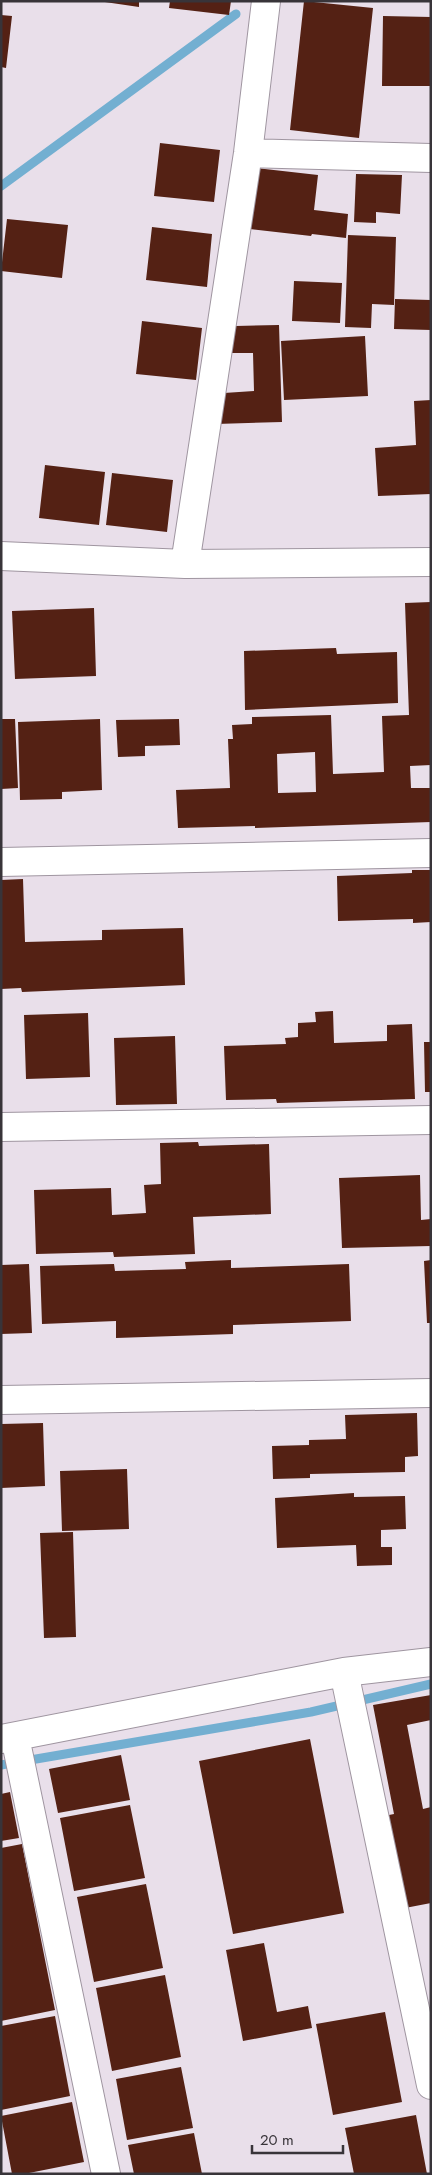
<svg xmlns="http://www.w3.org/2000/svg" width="432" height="2175" font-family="Jost,sans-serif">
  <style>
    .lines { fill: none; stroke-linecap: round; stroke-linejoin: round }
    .stream { stroke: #73afd1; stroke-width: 9 }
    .building { fill: #542114; fill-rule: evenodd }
    .minor-casing { stroke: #9f95a0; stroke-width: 30 }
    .minor { stroke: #fff; stroke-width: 28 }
  </style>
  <rect width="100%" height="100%" fill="#e9dfea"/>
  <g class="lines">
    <!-- stream -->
    <path class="stream" d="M 1,186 L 236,14
      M 1,1765 L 311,1712 L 431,1684"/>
  </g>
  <!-- building -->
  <path class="building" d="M 98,1 L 139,1 L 139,7 Z
    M 170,1 L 231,1 L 229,15 L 169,8 Z
    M 304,1 L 373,8 L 359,138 L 290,130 Z
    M 1,15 L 12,16 L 6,68 L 1,67 Z
    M 383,16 L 431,17 L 431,86 L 382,86 Z
    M 160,143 L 220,150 L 214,202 L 154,196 Z
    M 256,168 L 318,175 L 314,210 L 348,214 L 346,238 L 312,234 L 311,236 L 250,229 Z
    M 356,174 L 402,175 L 400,214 L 376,212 L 376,223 L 354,222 Z
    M 7,219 L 68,225 L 62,278 L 1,271 Z
    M 152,227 L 212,234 L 207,287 L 146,280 Z
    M 348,235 L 396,237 L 394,305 L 372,304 L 371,328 L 345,327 Z
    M 294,281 L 342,283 L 340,323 L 292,321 Z
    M 395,299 L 431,300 L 431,330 L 394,329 Z
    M 142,321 L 202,328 L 196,380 L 136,374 Z
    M 279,325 L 282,422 L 216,424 L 224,393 L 254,391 L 253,353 L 231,353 L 236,326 Z
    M 365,336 L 368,396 L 284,400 L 281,341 Z
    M 431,400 L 431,494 L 378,496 L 375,448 L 416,445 L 414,401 Z
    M 45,465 L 105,472 L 99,525 L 39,518 Z
    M 112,473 L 173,480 L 167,532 L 106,525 Z
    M 431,602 L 431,765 L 410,766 L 411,788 L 431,788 L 431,822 L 255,828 L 255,826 L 178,828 L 176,790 L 230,788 L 228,739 L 233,739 L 232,725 L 252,724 L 252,717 L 331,715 L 333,774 L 384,772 L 382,716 L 409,715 L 405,603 ZM 315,752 L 316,792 L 278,793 L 277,754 Z
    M 94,608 L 96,676 L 15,679 L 12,611 Z
    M 336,648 L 337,654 L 397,652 L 398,703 L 245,710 L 244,651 Z
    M 1,719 L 15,719 L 18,788 L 1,789 Z
    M 100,719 L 102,790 L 62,792 L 62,799 L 20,800 L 18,722 Z
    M 179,719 L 180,745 L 145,746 L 145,756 L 118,757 L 116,720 Z
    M 412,870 L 431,870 L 431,922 L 413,923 L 413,919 L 338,921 L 337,876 L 412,873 Z
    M 23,879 L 25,942 L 102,940 L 102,930 L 183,928 L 185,985 L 22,992 L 21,988 L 1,989 L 1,880 Z
    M 333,1011 L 334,1043 L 387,1041 L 387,1025 L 412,1024 L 415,1099 L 277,1103 L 276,1099 L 226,1100 L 224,1046 L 286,1044 L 285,1038 L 298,1037 L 298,1023 L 316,1022 L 315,1012 Z
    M 88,1013 L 90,1077 L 26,1079 L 24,1015 Z
    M 175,1036 L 177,1104 L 116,1105 L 114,1038 Z
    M 424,1042 L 431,1042 L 431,1092 L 425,1092 Z
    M 198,1142 L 199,1146 L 269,1144 L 271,1214 L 193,1217 L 195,1254 L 114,1257 L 113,1252 L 36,1254 L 34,1190 L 111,1188 L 112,1215 L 146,1213 L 144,1185 L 161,1184 L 160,1143 Z
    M 420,1175 L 421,1220 L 431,1219 L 431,1246 L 342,1248 L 339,1178 Z
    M 231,1260 L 231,1268 L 349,1264 L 351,1321 L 233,1325 L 233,1334 L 116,1338 L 116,1321 L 42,1324 L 40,1266 L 114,1264 L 115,1271 L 186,1269 L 185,1262 Z
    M 431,1260 L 431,1323 L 427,1323 L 424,1261 Z
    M 29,1264 L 32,1333 L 1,1334 L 1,1265 Z
    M 417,1413 L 418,1456 L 405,1457 L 405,1472 L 310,1474 L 310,1478 L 273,1479 L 272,1446 L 309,1445 L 309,1440 L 346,1439 L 345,1415 Z
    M 43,1423 L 45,1486 L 1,1488 L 1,1424 Z
    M 127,1469 L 129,1529 L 62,1531 L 60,1471 Z
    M 354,1493 L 354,1497 L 405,1496 L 406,1529 L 381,1530 L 381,1547 L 392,1547 L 392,1565 L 357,1566 L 356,1545 L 277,1548 L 275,1498 Z
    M 73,1532 L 76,1637 L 44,1638 L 40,1533 Z
    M 431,1695 L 431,1720 L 407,1725 L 423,1809 L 431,1807 L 431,1903 L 405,1908 L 384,1816 L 394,1814 L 373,1705 Z
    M 310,1739 L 344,1913 L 233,1934 L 199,1761 Z
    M 121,1755 L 130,1800 L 58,1813 L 49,1769 Z
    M 10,1792 L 19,1838 L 1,1841 L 1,1794 Z
    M 130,1805 L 145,1878 L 74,1891 L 60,1818 Z
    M 22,1844 L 55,2010 L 1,2021 L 1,1848 Z
    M 146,1884 L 163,1968 L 94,1982 L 77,1897 Z
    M 264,1943 L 277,2012 L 308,2006 L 312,2028 L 243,2041 L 226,1950 Z
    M 165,1975 L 181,2057 L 112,2071 L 96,1988 Z
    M 385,2012 L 402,2102 L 333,2115 L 316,2024 Z
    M 55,2016 L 70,2096 L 1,2110 L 1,2026 Z
    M 181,2067 L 193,2128 L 127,2140 L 116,2079 Z
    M 72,2102 L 84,2162 L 24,2174 L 12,2174 L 1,2116 Z
    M 416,2115 L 427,2174 L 354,2174 L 345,2128 Z
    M 194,2133 L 202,2174 L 134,2174 L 128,2145 Z"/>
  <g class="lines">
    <defs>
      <path id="minor" d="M 248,153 L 431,158
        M 1,556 L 185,564 L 431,562
        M 185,564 L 248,153 L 266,1
        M 1,862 L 431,853
        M 1,1127 L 431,1120
        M 1,1400 L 431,1393
        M 344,1672 L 431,2085
        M 15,1737 L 106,2174
        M 1,1739 L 344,1672 L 431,1662"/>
    </defs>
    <!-- minor casing -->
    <use href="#minor" class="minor-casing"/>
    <!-- minor -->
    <use href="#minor" class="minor"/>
  </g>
  <!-- border -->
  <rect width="432" height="2175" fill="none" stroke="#383439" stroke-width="5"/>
  <!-- scale -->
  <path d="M252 2145v8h91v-8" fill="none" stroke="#383439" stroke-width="2.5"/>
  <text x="260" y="2145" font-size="15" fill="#383439" stroke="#e9dfea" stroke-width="4" paint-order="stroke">20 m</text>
</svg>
